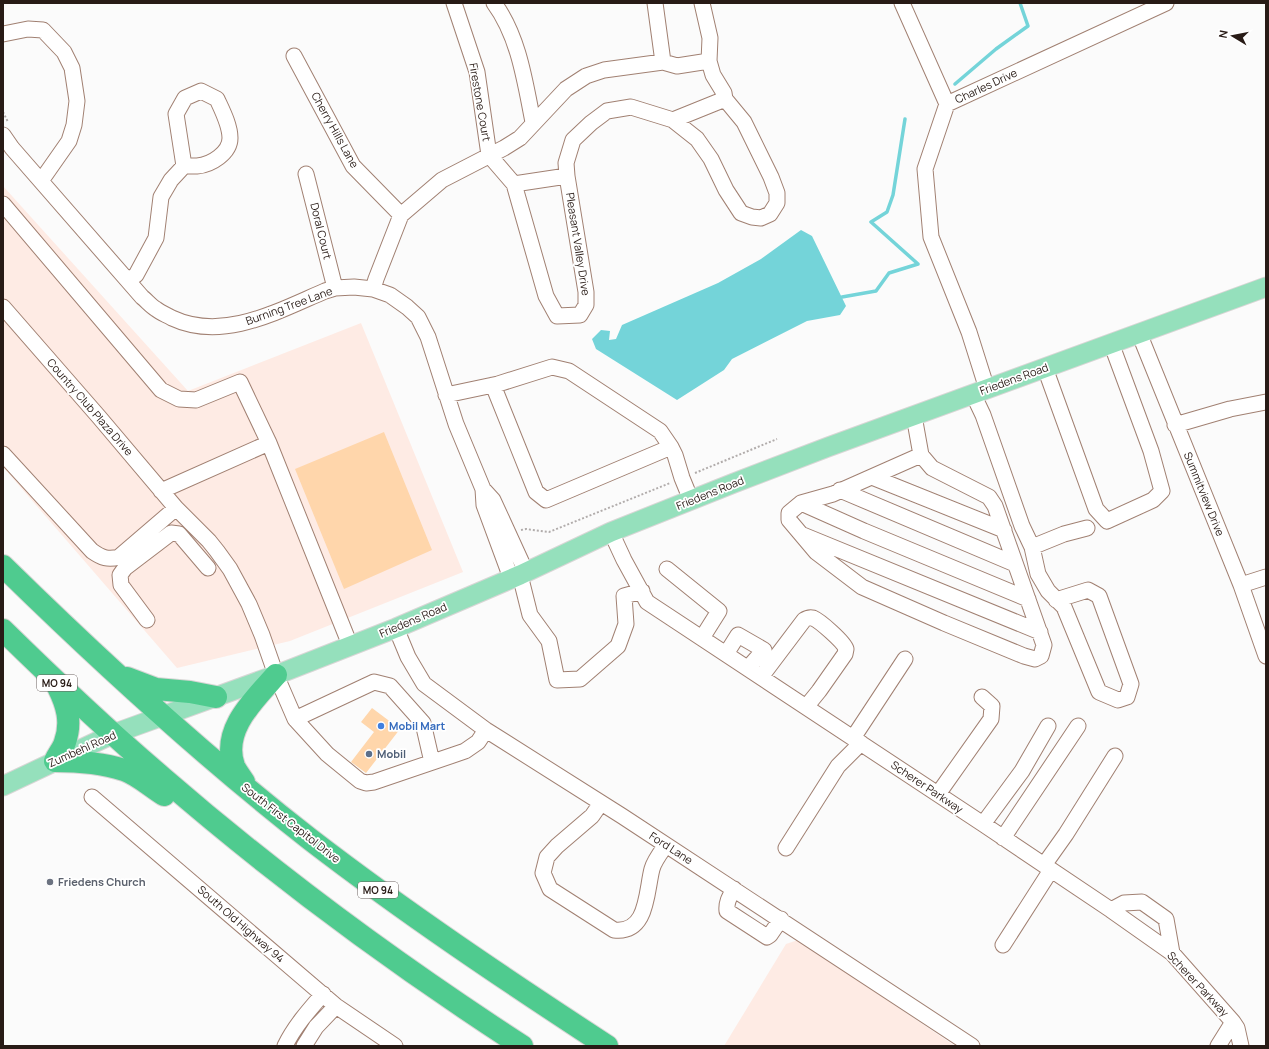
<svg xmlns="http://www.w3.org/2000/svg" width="1269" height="1049" font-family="Manrope,sans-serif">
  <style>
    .built { fill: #feebe4 }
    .water { fill: #74d4d9 }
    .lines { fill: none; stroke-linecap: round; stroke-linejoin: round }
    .stream { stroke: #74d4d9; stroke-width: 3.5 }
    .building { fill: #ffd6ab }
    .minor-casing { stroke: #a18072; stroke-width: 17 }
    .major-casing { stroke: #d8d6d5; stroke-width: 21 }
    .highway-casing { stroke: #d8d6d5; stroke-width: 24 }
    .path { stroke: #b1acab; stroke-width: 2; stroke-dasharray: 2 2; stroke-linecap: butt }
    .minor { stroke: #fff; stroke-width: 15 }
    .major { stroke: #95e0bc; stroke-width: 19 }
    .highway { stroke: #4fcb8f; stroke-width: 22 }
    .shop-dot { fill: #3f7fe0; stroke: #fff; stroke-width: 1.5 }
    .service-dot { fill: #5c6f8a; stroke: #fff; stroke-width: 1.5 }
    .worship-dot { fill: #6b7280; stroke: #fff; stroke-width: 1.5 }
    .labels { text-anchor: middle; stroke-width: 3.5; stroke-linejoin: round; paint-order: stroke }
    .shield { fill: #fff; stroke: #685f5c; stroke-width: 1 }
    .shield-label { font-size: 10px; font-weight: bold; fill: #281b16 }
    .street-label { font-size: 11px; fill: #281b16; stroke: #fff }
    .shop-label { font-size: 11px; font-weight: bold; fill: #366cbe; stroke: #fff; text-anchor: start }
    .service-label { font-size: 11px; font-weight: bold; fill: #4e5e75; stroke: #fff; text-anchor: start }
    .worship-label { font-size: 11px; font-weight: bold; fill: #5b616d; stroke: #fff; text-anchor: start }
  </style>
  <rect width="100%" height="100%" fill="#fbfbfb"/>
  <!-- built -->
  <path class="built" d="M 3,186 L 188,391 L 361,323 L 463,572 L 290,641 L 177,668 L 3,467 Z
    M 798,940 L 955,1046 L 724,1046 L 786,944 Z"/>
  <!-- water -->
  <path class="water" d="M 801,230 L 812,236 L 846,306 L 840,315 L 807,321 L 732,359 L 724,370 L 677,400 L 596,349 L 592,339 L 601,330 L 610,331 L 609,340 L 616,339 L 622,325 L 718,283 L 761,259 Z"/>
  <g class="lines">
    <!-- stream -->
    <path class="stream" d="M 955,84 L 996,49 L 1028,26 L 1020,3
      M 842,297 L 876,291 L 889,273 L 918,264 L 871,222 L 887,212 L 893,195 L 905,119"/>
  </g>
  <!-- building -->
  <path class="building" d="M 384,432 L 432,550 L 344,589 L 295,469 Z
    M 372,708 L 400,729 L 366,773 L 351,762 L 374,732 L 361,722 Z"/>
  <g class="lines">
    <defs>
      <path id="minor" d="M 454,3 L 477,72 L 489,155 L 514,184 L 567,176 L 566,163 L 573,140 L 591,123 L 607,111 L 631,107 L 673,120 L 725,99
        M 494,3 C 519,37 525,82 533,122
        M 655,3 L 663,62
        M 702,3 L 710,38 L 709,61
        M 902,3 L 947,104
        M 3,34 L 28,29 L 43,30 L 64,52 L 72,68 L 77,101 L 74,125 L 69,141 L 41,181
        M 294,56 L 353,166 L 401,215
        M 3,135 L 12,148 L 142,297 C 147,301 151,306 156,309 C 161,313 167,315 172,318 C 223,342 278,311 325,291 L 335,288 L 354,287 L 373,289 L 390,295 L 407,307 L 418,317 L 428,337 L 456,424 L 483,489 L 484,505 L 511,578
        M 306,174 L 335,288
        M 514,184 L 546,296 L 557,316 L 580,315 L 586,305 L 586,292 L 567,176
        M 3,204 L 161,390 L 179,399 L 196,400 L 240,382 L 269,443 L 161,491
        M 128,280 L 136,275 L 156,238 L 161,197 L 171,180 L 184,166 L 176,114 L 185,98 L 201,91 L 217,99 C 222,110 230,125 230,138 C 230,153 211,165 197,166 C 193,166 188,166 184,166
        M 373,289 L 376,279 L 401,215 L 442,180 L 504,148 L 520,138 L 566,89 L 586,76 L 604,70 L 663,62 L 677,66 L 709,61 L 713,75 L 724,93 L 725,99 L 744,122 L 771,177 L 777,193 L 777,203 L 770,214 L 761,218 L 752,217 L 741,213 L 726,190 L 711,159 L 697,139 L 673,120
        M 3,307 L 99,417 L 176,508 L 209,541 L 217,551 L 230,569 L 249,604 L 262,635 L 276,675 L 295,719 L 327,754 L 360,781 L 366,783 L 374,782 L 465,751 L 478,742 L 486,730
        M 1139,333 L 1241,585 L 1266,656
        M 1045,368 L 1096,509 L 1107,521 L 1153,500 L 1162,491 L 1151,451 L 1111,343
        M 493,385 L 536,492 L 546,500 L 671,447
        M 987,389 L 969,332 L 931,237 L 925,169 L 947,104 L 1166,3
        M 973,394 L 983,415 L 1022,526 L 1032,547 L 1064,534 L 1087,528
        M 446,395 L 498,384 L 552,367 L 569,371 L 660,431 L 671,447 L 675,455 L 682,478 L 691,500
        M 914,416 L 921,455 L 833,494 L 801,503 L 789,513 L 789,520 L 816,552 L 862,587 L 944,623 L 1024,656 L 1035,659 L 1041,656 L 1044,645 L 995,506 L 989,497 L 932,468 L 921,455
        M 1175,425 L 1230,409 L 1266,402
        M 269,443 L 350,645
        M 3,454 L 92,551 C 102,558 108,560 119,557 L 176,508
        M 872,477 L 1004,530
        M 483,489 L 493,500 L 526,572
        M 840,490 L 1015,564
        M 801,503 L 864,531 L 1028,599
        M 611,532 L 624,560 L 647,602 L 983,824 L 1111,910 L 1172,953 L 1233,1022 L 1237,1028 L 1241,1046
        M 803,535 L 1040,632
        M 1032,547 L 1038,574 L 1048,591 L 1064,607 L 1099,692 L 1118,700 L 1127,697 L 1131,684 L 1099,596 L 1088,590 L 1056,600
        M 667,569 L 719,611 L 702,638
        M 520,575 L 530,615 L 549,641 L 557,680 L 580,679 L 618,646 L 626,624 L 624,596 L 642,591
        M 1241,585 L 1266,577
        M 147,620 L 121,585 L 120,575 L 125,568 L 171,533 L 179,534 L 208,568
        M 396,628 L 408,657 L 424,684 L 486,730 L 622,816 L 972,1046
        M 726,654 L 738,635 L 764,650 L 748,668
        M 761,677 L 804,620 C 807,618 809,617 813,618 C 820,621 844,642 846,649 L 845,654 L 819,691 L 806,707
        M 295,719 L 374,682 L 390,686 L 423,723 L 432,762
        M 853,738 L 905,659
        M 938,794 L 991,719 L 992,706 L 982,697
        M 92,797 L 336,1006 L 395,1046
        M 601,803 L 592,816 L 557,846 L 547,857 L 543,873 L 550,889 L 614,930 C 648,934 646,892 652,869 C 654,861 661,852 666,845
        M 983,824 L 1022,771 L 1048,726
        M 1003,838 L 1078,726
        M 786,848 L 838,766 L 861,743
        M 1044,865 L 1066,834 L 1115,756
        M 734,889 C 730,896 726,902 727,911 L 767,937 L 770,935 L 781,919
        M 1111,910 L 1124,903 L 1142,902 L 1166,919 L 1172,953
        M 1003,945 L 1051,870
        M 285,1046 C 294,1027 309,1010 323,994
        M 304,1046 L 316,1027 L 336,1006
        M 1218,1046 L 1233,1022"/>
      <path id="major" d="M 3,786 L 113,734 L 276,675 L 396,628 L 520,575 L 611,532 L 734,483 L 828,447 L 1266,287"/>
      <path id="highway" d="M 3,566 C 101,662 202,755 311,840 C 406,913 506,980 607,1046
        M 3,630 C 55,681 108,731 163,778 C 276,876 397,965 522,1046
        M 127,678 L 156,689 L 190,692 L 216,697
        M 58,687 C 67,705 72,722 65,742 C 63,749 58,754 55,761 C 78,761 102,763 124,770 C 138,775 151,787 164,795
        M 244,782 C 241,777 236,771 234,766 C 221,730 254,700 276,675"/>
    </defs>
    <!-- minor casing -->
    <use href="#minor" class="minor-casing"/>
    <!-- major casing -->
    <use href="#major" class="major-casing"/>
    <!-- highway casing -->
    <use href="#highway" class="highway-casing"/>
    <!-- path -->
    <path class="path" d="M 3,112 L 8,122
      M 695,473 L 777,439
      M 521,530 L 526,529 L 549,532 L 670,483"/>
    <!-- minor -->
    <use href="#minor" class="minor"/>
    <!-- major -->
    <use href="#major" class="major"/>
    <!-- highway -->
    <use href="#highway" class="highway"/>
  </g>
  <!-- markers -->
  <circle class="shop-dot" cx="381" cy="726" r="4"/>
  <circle class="service-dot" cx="369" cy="754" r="4"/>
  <circle class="worship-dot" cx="50" cy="882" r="4"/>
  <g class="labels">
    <!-- shield labels -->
    <g class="shield">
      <rect x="37" y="675" width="40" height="16" rx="3"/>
      <rect x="358" y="882" width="40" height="16" rx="3"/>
    </g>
    <g class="shield-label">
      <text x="57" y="687">MO 94</text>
      <text x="378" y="894">MO 94</text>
    </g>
    <!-- street labels -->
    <g class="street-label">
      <text transform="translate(986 86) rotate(-25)" y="4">Charles Drive</text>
      <text transform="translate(480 102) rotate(80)" y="4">Firestone Court</text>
      <text transform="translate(335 130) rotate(61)" y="4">Cherry Hills Lane</text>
      <text transform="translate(321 231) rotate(76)" y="4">Doral Court</text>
      <text transform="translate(578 244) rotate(81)" y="4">Pleasant Valley Drive</text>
      <text transform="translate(289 306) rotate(-20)" y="4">Burning Tree Lane</text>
      <text transform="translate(1014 379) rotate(-20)" y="4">Friedens Road</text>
      <text transform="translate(90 407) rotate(49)" y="4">Country Club Plaza Drive</text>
      <text transform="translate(710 493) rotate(-22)" y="4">Friedens Road</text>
      <text transform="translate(1204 494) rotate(68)" y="4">Summitview Drive</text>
      <text transform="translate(413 620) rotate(-23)" y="4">Friedens Road</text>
      <text transform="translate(82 749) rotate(-24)" y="4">Zumbehl Road</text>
      <text transform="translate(927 787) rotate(34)" y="4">Scherer Parkway</text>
      <text transform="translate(291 823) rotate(38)" y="4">South First Capitol Drive</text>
      <text transform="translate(671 848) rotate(33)" y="4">Ford Lane</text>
      <text transform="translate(241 924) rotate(41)" y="4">South Old Highway 94</text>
      <text transform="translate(1198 984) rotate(47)" y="4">Scherer Parkway</text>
    </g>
    <!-- shop labels -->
    <g class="shop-label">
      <text x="389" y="730">Mobil Mart</text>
    </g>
    <!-- service labels -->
    <g class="service-label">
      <text x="377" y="758">Mobil</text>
    </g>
    <!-- worship labels -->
    <g class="worship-label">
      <text x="58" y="886">Friedens Church</text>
    </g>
  </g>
  <!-- border -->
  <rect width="1269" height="1049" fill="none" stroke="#281b16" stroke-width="8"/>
  <!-- north arrow -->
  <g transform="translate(1233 36) rotate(280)" stroke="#ffffff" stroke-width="3" paint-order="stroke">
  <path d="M0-3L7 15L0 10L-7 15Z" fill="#281b16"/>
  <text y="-6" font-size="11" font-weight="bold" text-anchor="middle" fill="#281b16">N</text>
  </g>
</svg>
